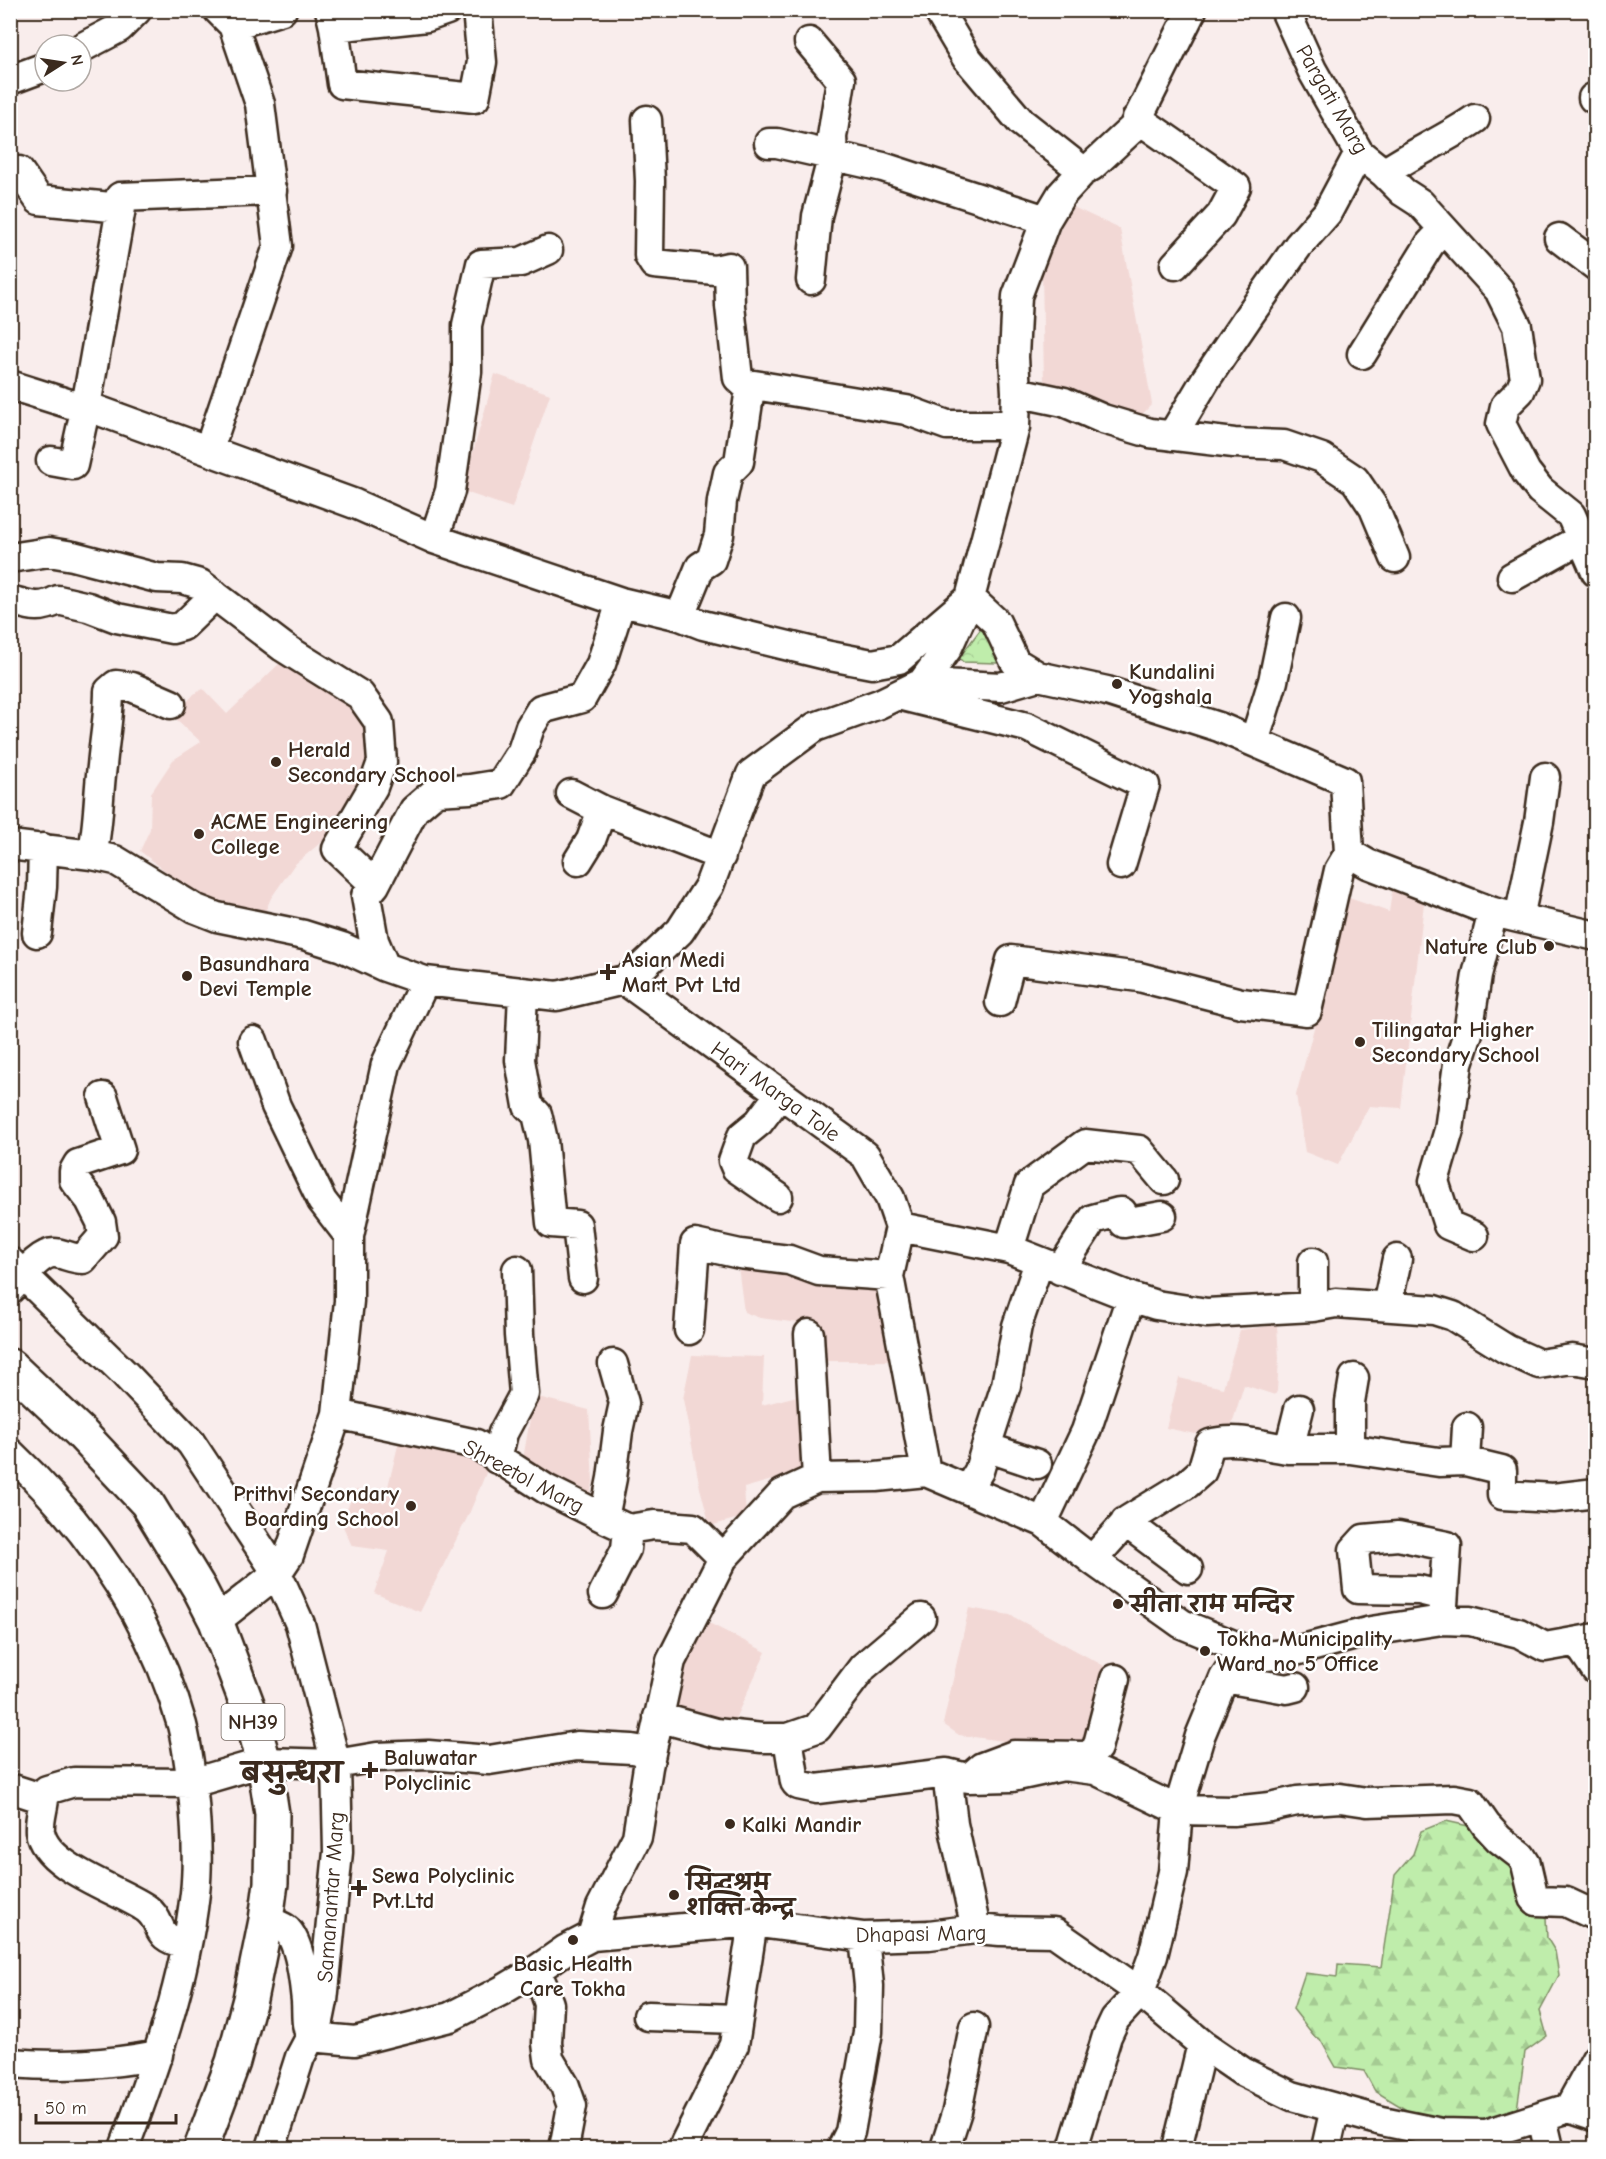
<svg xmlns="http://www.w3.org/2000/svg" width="1606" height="2159" font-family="'Comic Neue','Playpen Sans Deva',sans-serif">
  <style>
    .built { fill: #f2d8d5 }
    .forest { fill: url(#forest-firs); stroke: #7d8c64; stroke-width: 1.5 }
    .park { fill: url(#park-crowns); stroke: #7d8c64; stroke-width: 1.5 }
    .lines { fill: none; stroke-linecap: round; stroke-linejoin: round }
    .minor-casing { stroke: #3b2a1e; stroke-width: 33 }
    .highway-casing { stroke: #3b2a1e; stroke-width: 38 }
    .minor { stroke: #fff; stroke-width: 28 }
    .highway { stroke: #fff; stroke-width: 33 }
    .poi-dot { fill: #3b2a1e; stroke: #fff; stroke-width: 2 }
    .labels { text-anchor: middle; stroke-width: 5; stroke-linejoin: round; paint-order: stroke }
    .shield { fill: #fff; stroke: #766a62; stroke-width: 1.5 }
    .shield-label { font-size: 21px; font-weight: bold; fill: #3b2a1e }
    .street-label { font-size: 22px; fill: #3b2a1e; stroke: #fff }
    .poi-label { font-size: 22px; font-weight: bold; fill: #3b2a1e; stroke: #fff; text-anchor: start }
    .district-label { font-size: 28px; font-weight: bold; fill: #3b2a1e; stroke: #fff }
  </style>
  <defs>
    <pattern id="forest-firs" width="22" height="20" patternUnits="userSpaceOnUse" patternTransform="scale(1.5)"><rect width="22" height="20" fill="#bfedab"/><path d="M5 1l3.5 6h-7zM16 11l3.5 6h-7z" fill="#a5cb93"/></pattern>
    <pattern id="park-crowns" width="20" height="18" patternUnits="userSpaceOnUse" patternTransform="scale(1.5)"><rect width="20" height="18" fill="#bfedab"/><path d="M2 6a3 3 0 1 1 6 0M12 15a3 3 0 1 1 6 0" fill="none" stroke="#a5cb93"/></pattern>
  </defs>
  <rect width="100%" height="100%" fill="#f9edec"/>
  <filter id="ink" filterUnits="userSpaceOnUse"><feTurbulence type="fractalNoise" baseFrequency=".0167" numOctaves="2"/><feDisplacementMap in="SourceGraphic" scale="12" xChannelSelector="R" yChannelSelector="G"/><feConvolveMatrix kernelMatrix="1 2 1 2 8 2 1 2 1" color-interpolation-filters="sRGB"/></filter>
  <g filter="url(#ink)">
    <!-- built -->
    <path class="built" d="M 1071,206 L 1120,229 L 1152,404 L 1139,418 L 1044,385 L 1042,271 Z
      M 495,374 L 550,394 L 512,508 L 462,491 Z
      M 281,662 L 366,714 L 378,763 L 344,823 L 294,865 L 271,898 L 264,914 L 228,911 L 192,892 L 140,851 L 150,829 L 151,793 L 173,760 L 201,742 L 174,717 L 194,694 L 203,689 L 227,714 Z
      M 1393,885 L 1425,894 L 1401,1108 L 1369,1106 L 1338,1165 L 1305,1152 L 1296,1095 L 1349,898 L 1389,912 Z
      M 737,1259 L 878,1277 L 892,1361 L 816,1361 L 815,1325 L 760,1318 L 744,1312 Z
      M 1277,1325 L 1279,1358 L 1277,1391 L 1275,1395 L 1244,1385 L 1228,1437 L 1203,1429 L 1195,1434 L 1166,1428 L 1179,1378 L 1223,1388 L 1240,1330 Z
      M 692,1355 L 764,1357 L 762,1405 L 801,1395 L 808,1476 L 772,1480 L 744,1488 L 746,1516 L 710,1526 L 700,1488 L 683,1399 Z
      M 534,1396 L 589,1410 L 593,1482 L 587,1508 L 488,1468 L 469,1514 L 420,1612 L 374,1593 L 389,1551 L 352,1546 L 341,1522 L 356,1489 L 384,1503 L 401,1433 L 523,1459 Z
      M 969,1608 L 1010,1615 L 1108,1668 L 1085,1752 L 959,1735 L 943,1724 Z
      M 705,1621 L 766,1652 L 729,1732 L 677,1708 L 684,1662 Z"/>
    <!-- forest -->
    <path class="forest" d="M 1446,1821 L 1495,1832 L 1545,1895 L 1547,1938 L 1555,1951 L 1559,1975 L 1540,2011 L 1547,2036 L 1525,2052 L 1516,2117 L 1473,2127 L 1458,2121 L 1408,2111 L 1375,2091 L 1364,2071 L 1336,2067 L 1320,2039 L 1315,2037 L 1293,2009 L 1305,1973 L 1337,1977 L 1338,1964 L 1381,1967 L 1395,1875 L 1413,1854 L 1421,1831 Z"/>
    <!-- park -->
    <path class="park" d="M 983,626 L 1000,659 L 997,663 L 963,662 L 959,658 Z"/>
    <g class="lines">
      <defs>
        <path id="minor" d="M 218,10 L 233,25 L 282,10
          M 330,10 L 334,27 L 427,17 L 447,10
          M 938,10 L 966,57 L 1021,122 L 1083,171
          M 1285,10 L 1312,70 L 1359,153 L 1384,173 L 1403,192 L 1420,203 L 1499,290 L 1517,326 L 1525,379 L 1520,391 L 1505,406 L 1501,424 L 1526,472 L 1540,490 L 1571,515 L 1596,572
          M 334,27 L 342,84 L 475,98 L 482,62 L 477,10
          M 809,42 L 841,80 L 832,137 L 833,155 L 817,216 L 811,280
          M 81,48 L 119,28 L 137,10
          M 10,80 L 45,67
          M 1593,98 L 1596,98
          M 1137,118 L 1236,187 L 1221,215 L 1175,265
          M 647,120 L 650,181 L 649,256 L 654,264 L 715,270 L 729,267 L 730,306 L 738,378 L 750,389 L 739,462 L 728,473 L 722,501 L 719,535 L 711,560 L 700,567 L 680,616
          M 769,143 L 777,143 L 883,167 L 1046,220
          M 10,173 L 19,171 L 39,200 L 121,208
          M 1384,173 C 1413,153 1446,139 1475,119
          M 1559,238 L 1596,266
          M 1362,354 L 1430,244 L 1443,230
          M 10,385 L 70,404 L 86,406 L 355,504 L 434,539 L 621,602 L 680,616 L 703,625 L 830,656 L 872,664 L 899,659 L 970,598 L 996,622 L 1015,662 L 1038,676
          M 749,388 L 754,385 L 906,410 L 947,425 L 999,425 L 1015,427
          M 1016,392 L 1064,402 L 1103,419 L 1150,433 L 1234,443 L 1284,445 L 1322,458 L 1355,480 L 1374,508 L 1395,558
          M 1172,436 L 1206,379 L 1250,314 L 1298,246 L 1327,213 L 1359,153
          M 209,449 L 278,246 L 260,104 L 233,25
          M 51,461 L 73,465 L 86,406 L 121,208 L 120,197 L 272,191
          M 434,539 L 450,491 L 467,372 L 467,325 L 481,264 L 521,262 L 548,250
          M 10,558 L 49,552 L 73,556 L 157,578 L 182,579 L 200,584 L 283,647 L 360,695 L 379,722 L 382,762 L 373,787 L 337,849 L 375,885
          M 1512,577 L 1582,538
          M 10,600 C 31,606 39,610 58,600 L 88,607 L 117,618 L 172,629 L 183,626 L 215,595
          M 922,683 L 1001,687 L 1038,676 L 1107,691 L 1219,727 L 1345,781 L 1349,853 L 1368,864 L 1493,912 L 1596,936
          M 898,695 L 1027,727 L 1145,785 L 1121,865
          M 1254,742 L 1273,681 L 1286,618
          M 571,794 L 602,810 L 721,856
          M 10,845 L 92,855 L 115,860 L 194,908 L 217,917 L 304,935 L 342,947 L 385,967 L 425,981
          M 92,855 C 99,825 98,796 102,766 C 104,741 109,717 109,691 L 116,685 L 132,687 L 171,704
          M 578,861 L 591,840 L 602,810
          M 1519,918 L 1539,822 L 1545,777
          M 37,933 L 42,887 L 43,848
          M 385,967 L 374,941 L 366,896 L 375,885 L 414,810 L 436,791 L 470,789 L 501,784 L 522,751 L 530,727 L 541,709 L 582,698 L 601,664 L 621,602
          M 624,980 L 865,1155 L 890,1198 L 900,1227 L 889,1276 L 819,1271 L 789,1260 L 740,1254 L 695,1244 L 689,1330
          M 523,993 L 520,1060 L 528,1106 L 537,1114 L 543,1140 L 551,1223 L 577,1225 L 583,1278
          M 1000,1002 L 1011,960 L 1139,977 L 1241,1003 L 1307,1011 L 1339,870 L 1349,853
          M 253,1041 L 276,1106 L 322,1201 L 349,1236
          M 778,1197 L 736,1168 L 733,1161 L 742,1136 L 759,1122 L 780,1094
          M 900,1227 L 1009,1249 L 1131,1297 L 1156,1305 L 1207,1313 L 1313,1307 L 1336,1303 L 1434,1310 L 1453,1316 L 1506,1349 L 1539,1364 L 1572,1359 L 1596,1363
          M 1474,1236 L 1448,1225 L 1434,1181 L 1449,1130 L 1458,1064 L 1468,1033 L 1477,975 L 1493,912
          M 1009,1249 L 1029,1185 L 1085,1144 L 1139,1150 L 1164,1180
          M 10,1262 L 125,1374 L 191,1443 L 277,1573 L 300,1624 L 336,1764 L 338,1852 L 323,2001 L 319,2021 L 300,2057 L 271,2148
          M 1060,1270 L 1093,1219 L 1119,1212 L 1122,1212 L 1124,1223 L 1162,1216
          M 889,1276 L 926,1472
          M 10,1289 C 21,1278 39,1253 54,1253 C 63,1253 71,1259 83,1259 L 103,1236 L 101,1222 L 90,1200 L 74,1180 L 74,1171 L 78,1164 L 120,1150 L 103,1097
          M 1387,1306 L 1397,1259
          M 1313,1307 L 1313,1262
          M 809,1334 L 817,1478
          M 337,1414 L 476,1444 L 546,1489 L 604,1518 L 628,1529 L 654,1525 L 693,1528 L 723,1558
          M 1289,1449 L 1350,1449 L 1350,1402 L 1354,1378
          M 1350,1449 L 1439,1462 L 1465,1461 L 1502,1470 L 1502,1495 L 1553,1498 L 1596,1493
          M 10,1453 C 89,1528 152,1619 182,1725 C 187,1744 189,1764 192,1783 L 74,1782 L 47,1790 L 44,1799 L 10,1788
          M 497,1459 L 503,1433 L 524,1394 L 519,1335 L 517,1270
          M 1465,1461 L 1467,1427
          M 1037,1464 L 986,1447 L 1006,1385 L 1017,1326 L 1039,1262
          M 968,1489 L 979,1471 L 986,1447
          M 604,1518 L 612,1478 L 618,1431 L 624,1403 L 613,1364
          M 1043,1522 L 1086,1431 L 1131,1297
          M 1125,1522 L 1188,1569
          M 1092,1560 L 1128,1520 L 1187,1484 L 1202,1471 L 1210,1444 C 1236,1436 1263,1446 1289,1449 L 1299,1409
          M 603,1594 L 626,1549 L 628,1529
          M 1442,1620 L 1447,1546 L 1398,1536 L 1364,1539 L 1354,1550 L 1358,1589 L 1419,1590 L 1443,1596
          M 216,1621 L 277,1573 L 289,1555 L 337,1414 L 349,1301 L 349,1236 L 386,1064 L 425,981 L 557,996 L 624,980 L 641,968 L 680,931 L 709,886 L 751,774 L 815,727 L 879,704 L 922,683 L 947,649 L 970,598 L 1015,427 L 1016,392 L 1014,357 L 1017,296 L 1046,220 L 1061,195 L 1083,171 L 1092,166 L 1133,128 L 1192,10
          M 1577,1642 L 1596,1670
          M 1224,1678 L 1287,1689 L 1295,1687
          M 658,1717 L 716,1733 L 762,1738 L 788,1738 L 817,1728 L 863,1667 L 921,1618
          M 788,1738 L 795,1782 L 798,1785 L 817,1789 L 947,1773 L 968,1778 L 1012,1777 L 1063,1766 L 1095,1770 L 1178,1810 L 1233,1811 L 1270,1807 L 1297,1801 L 1340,1798 L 1367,1802 L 1454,1799 L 1470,1802 L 1486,1825 L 1499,1839 L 1521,1856 L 1526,1864 L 1534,1898 L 1537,1901 L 1566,1902 L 1596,1916
          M 947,1773 L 953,1824 L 976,1929
          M 975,1773 L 982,1767 L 1014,1755 L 1088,1756 L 1097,1748 L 1115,1679
          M 44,1799 C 43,1809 39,1821 40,1831 C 45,1868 121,1890 147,1909 C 166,1924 151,1937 186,1944
          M 266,1920 C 272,1923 282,1925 287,1930 C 301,1945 304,1982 306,2001 C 307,2015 305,2025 311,2037 L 355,2041 L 450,2017 L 501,1991 L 535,1971 L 565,1950 L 592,1936 L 753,1922 L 864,1937 L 929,1935 L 976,1929 L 1000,1931 L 1054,1932 L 1140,1992 L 1202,2044 L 1243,2072 L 1292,2096 L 1382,2121 L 1441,2133 L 1486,2134 L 1569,2108 L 1596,2117
          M 592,1936 L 601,1907 L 637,1837 L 648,1767 L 671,1661 L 723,1558 L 782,1494 L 817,1478 L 876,1477 L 926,1472 L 1043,1522 L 1092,1560 L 1182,1624 L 1243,1649 L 1266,1656 L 1284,1654 L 1371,1631 L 1442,1620 L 1470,1621 L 1519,1633 L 1545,1647 L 1596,1638
          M 535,1971 L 542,1984 L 549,2004 L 547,2043 L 549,2059 L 565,2086 L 572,2106 L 564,2148
          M 648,2016 L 737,2019
          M 10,2063 C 64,2067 105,2065 158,2055
          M 1569,2108 L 1596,2059
          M 1542,2118 L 1549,2148
          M 685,2143 L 734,2045 L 753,1922
          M 124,2148 C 155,2066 185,1981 195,1893 C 199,1857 196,1819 192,1783 L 264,1762 L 336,1764 L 377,1757 L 428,1755 L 489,1760 L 577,1746 L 632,1749 L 651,1752
          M 842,2148 L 850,2132 L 868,2032 L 869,1986 L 864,1937
          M 945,2148 L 957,2111 L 974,2027
          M 1073,2148 L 1107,2036 L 1115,2019 L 1140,1992 L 1153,1956 L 1173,1872 L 1178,1810 L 1200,1736 L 1224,1678 L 1243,1649
          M 1177,2148 L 1202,2044
          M 1326,2148 L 1335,2108"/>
        <path id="highway" d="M 10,1366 L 80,1432 L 147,1503 L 199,1588 L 216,1621 L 250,1712 L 264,1762 L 272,1814 L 271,1883 L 266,1920 L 250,1999 L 233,2062 L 201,2148"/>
      </defs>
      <!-- minor casing -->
      <use href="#minor" class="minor-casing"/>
      <!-- highway casing -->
      <use href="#highway" class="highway-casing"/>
      <!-- minor -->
      <use href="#minor" class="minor"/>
      <!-- highway -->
      <use href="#highway" class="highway"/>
    </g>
  </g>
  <!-- markers -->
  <g class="poi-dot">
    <circle cx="1117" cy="684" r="6"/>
    <circle cx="276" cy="762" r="6"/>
    <circle cx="199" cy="834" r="6"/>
    <circle cx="1549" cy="946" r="6"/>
    <path d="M605 963h6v6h6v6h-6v6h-6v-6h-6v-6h6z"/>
    <circle cx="187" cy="976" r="6"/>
    <circle cx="1360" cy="1042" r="6"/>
    <circle cx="411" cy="1506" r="6"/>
    <circle cx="1118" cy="1604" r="6"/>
    <circle cx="1205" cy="1651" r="6"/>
    <path d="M367 1761h6v6h6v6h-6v6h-6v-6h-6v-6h6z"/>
    <circle cx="730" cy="1824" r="6"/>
    <path d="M356 1879h6v6h6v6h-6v6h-6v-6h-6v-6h6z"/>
    <circle cx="674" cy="1895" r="6"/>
    <circle cx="573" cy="1940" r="6"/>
  </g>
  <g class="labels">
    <!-- shield labels -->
    <rect class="shield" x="221.5" y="1704" width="63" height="36" rx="4.5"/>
    <g class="shield-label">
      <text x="253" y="1729">NH39</text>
    </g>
    <!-- street labels -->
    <g class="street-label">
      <text transform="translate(1333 99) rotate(60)" y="8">Pargati Marg</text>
      <text transform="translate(776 1091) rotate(36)" y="8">Hari Marga Tole</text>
      <text transform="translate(524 1476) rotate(28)" y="8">Shreetol Marg</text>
      <text transform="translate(330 1897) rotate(-86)" y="8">Samanantar Marg</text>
      <text transform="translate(921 1933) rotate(-1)" y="8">Dhapasi Marg</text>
    </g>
    <!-- poi labels -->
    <g class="poi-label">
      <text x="1129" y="679">Kundalini<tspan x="1129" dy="25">Yogshala</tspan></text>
      <text x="288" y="757">Herald<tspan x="288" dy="25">Secondary School</tspan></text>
      <text x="211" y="829">ACME Engineering<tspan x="211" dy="25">College</tspan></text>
      <text x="1537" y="954" text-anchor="end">Nature Club</text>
      <text x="622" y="967">Asian Medi<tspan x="622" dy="25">Mart Pvt Ltd</tspan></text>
      <text x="199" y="971">Basundhara<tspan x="199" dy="25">Devi Temple</tspan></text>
      <text x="1372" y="1037">Tilingatar Higher<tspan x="1372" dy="25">Secondary School</tspan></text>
      <text x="399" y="1501" text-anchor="end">Prithvi Secondary<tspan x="399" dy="25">Boarding School</tspan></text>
      <text x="1130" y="1612">सीता राम मन्दिर</text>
      <text x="1217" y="1646">Tokha Municipality<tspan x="1217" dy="25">Ward no 5 Office</tspan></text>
      <text x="384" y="1765">Baluwatar<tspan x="384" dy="25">Polyclinic</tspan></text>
      <text x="742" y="1832">Kalki Mandir</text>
      <text x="372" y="1883">Sewa Polyclinic<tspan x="372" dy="25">Pvt.Ltd</tspan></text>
      <text x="686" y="1890">सिद्धश्रम<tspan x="686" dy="25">शक्ति केन्द्र</tspan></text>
      <text x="573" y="1971" text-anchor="middle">Basic Health<tspan x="573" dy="25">Care Tokha</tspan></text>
    </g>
    <!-- district labels -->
    <g class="district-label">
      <text x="292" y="1783">बसुन्धरा</text>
    </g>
  </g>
  <!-- margin -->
  <rect width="1606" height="2159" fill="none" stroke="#fff" stroke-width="36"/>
  <rect x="18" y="18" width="1570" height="2123" fill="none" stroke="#3b2a1e" stroke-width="2" filter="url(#ink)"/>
  <!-- north arrow -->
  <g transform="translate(63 63) rotate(78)"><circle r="28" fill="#ffffff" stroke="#b1aaa5" stroke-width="1.5"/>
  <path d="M0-4.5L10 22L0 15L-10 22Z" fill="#3b2a1e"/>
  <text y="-9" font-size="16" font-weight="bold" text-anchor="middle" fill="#3b2a1e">N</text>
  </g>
  <!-- scale -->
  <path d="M36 2114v9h140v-9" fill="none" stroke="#3b2a1e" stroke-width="3"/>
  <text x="45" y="2114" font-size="18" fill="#3b2a1e" stroke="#ffffff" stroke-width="4.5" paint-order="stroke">50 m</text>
</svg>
